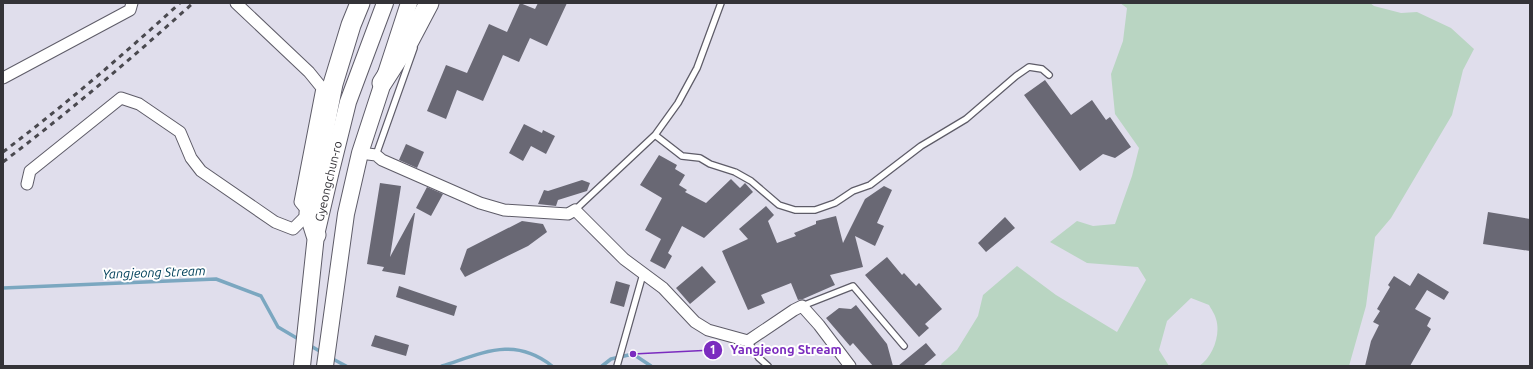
<svg xmlns="http://www.w3.org/2000/svg" width="1533" height="369" font-family="Ubuntu,sans-serif">
  <style>
    .green { fill: #b9d5c2 }
    .lines { fill: none; stroke-linecap: round; stroke-linejoin: round }
    .stream { stroke: #7ba7c0; stroke-width: 3.5 }
    .building { fill: #696874 }
    .service-casing { stroke: #5e5c68; stroke-width: 8 }
    .minor-casing { stroke: #5e5c68; stroke-width: 13 }
    .secondary-casing { stroke: #5e5c68; stroke-width: 18 }
    .trunk-casing { stroke: #5e5c68; stroke-width: 21 }
    .service { stroke: #fff; stroke-width: 5.5 }
    .minor { stroke: #fff; stroke-width: 11 }
    .secondary { stroke: #fff; stroke-width: 16 }
    .trunk { stroke: #fff; stroke-width: 19 }
    .rail { stroke: #4a494f; stroke-width: 3; stroke-dasharray: 5 5; stroke-linecap: butt }
    .labels { text-anchor: middle; stroke-width: 4; stroke-linejoin: round; paint-order: stroke }
    .street-label { font-size: 12px; fill: #343338; stroke: #fff }
    .water-label { font-size: 13px; font-style: italic; fill: #01405a; stroke: #fff }
    .leader { fill: none; stroke: #7b2cbf; stroke-width: 1.5 }
    .callout-dot { fill: #7b2cbf; stroke: #fff; stroke-width: 1.5 }
    .mark-label { font-size: 12px; text-anchor: middle; font-weight: bold; fill: #fff }
    .callout-label { font-size: 13px; text-anchor: middle; font-weight: bold; fill: #7b2cbf; stroke: #fff; stroke-width: 4; stroke-linejoin: round; paint-order: stroke }
  </style>
  <rect width="100%" height="100%" fill="#e0deec"/>
  <!-- green -->
  <path class="green" d="M 1120,3 L 1370,3 L 1374,6 L 1401,13 L 1417,12 L 1451,28 L 1474,49 L 1463,70 L 1452,115 L 1391,218 L 1375,237 L 1366,306 L 1349,366 L 1199,366 C 1213,357 1221,334 1216,319 C 1215,314 1211,309 1209,305 L 1191,298 L 1167,321 L 1159,350 L 1169,366 L 942,366 L 941,364 L 957,350 L 978,316 L 983,295 L 1017,266 L 1056,295 L 1117,332 L 1146,280 L 1138,267 L 1087,263 L 1050,242 L 1077,221 L 1093,226 L 1115,224 L 1132,176 L 1139,148 L 1115,114 L 1111,74 L 1123,41 L 1127,8 Z"/>
  <g class="lines">
    <!-- stream -->
    <path class="stream" d="M 3,288 L 216,279 L 261,296 L 278,327 L 300,340
      M 309,345 L 323,353
      M 331,358 L 346,366
      M 442,366 C 483,353 514,336 552,366
      M 602,366 L 611,359 L 633,354 L 651,366"/>
  </g>
  <!-- building -->
  <path class="building" d="M 520,3 L 535,9 L 538,3 L 567,3 L 547,46 L 530,38 L 519,62 L 503,55 L 483,101 L 457,90 L 446,119 L 427,111 L 446,65 L 467,73 L 489,24 L 507,32 Z
    M 1045,80 L 1071,115 L 1092,100 L 1106,120 L 1110,117 L 1131,147 L 1115,158 L 1103,154 L 1080,171 L 1024,95 Z
    M 524,124 L 542,133 L 543,130 L 555,136 L 546,154 L 531,146 L 523,161 L 509,153 Z
    M 406,144 L 424,152 L 417,168 L 399,160 Z
    M 659,155 L 677,165 L 675,169 L 685,175 L 679,185 L 687,190 L 685,192 L 706,203 L 731,179 L 740,188 L 745,183 L 753,192 L 704,238 L 682,226 L 668,253 L 672,256 L 665,269 L 650,261 L 661,239 L 645,230 L 662,198 L 640,185 Z
    M 582,180 L 590,183 L 587,191 L 558,200 L 556,206 L 538,204 L 544,190 L 548,191 Z
    M 380,183 L 401,186 L 390,257 L 414,213 L 415,213 L 405,275 L 382,271 L 384,267 L 367,264 Z
    M 884,186 L 892,190 L 877,223 L 884,226 L 875,246 L 855,236 L 863,267 L 830,275 L 835,285 L 803,299 L 798,300 L 791,283 L 761,295 L 765,303 L 748,310 L 722,251 L 748,239 L 739,229 L 766,206 L 774,215 L 768,221 L 777,243 L 796,236 L 794,233 L 816,224 L 816,221 L 836,216 L 843,243 L 865,199 Z
    M 427,187 L 443,194 L 431,216 L 416,208 Z
    M 1488,212 L 1530,219 L 1530,251 L 1483,244 Z
    M 1005,217 L 1015,228 L 986,252 L 978,243 Z
    M 522,221 L 543,224 L 547,232 L 528,246 L 465,277 L 460,269 L 467,249 Z
    M 887,257 L 902,275 L 904,273 L 916,286 L 919,283 L 942,309 L 925,324 L 929,328 L 919,337 L 865,275 Z
    M 702,266 L 716,282 L 690,304 L 676,288 Z
    M 1418,273 L 1449,292 L 1444,300 L 1427,290 L 1415,309 L 1431,318 L 1427,326 L 1431,329 L 1410,366 L 1365,366 L 1371,341 L 1379,325 L 1373,322 L 1380,311 L 1377,309 L 1390,287 L 1388,285 L 1394,276 L 1410,286 Z
    M 616,281 L 630,285 L 624,307 L 610,303 Z
    M 399,286 L 457,306 L 454,316 L 396,297 Z
    M 856,305 L 887,344 L 893,366 L 873,366 L 853,343 L 850,346 L 826,318 L 839,308 L 851,309 Z
    M 375,335 L 409,345 L 406,356 L 371,346 Z
    M 926,343 L 936,355 L 923,366 L 898,366 Z"/>
  <g class="lines">
    <defs>
      <path id="service" d="M 655,135 L 682,156 L 700,158 L 710,164 L 735,172 L 751,181 L 779,205 L 795,210 L 815,210 L 835,203 L 853,191 L 870,185 L 921,146 L 966,119 L 1016,76 L 1029,67 L 1042,69 L 1049,75
        M 376,155 L 414,48
        M 575,210 L 655,135 L 678,103 L 697,68 L 721,3
        M 802,306 L 853,286 L 904,346
        M 748,341 L 759,358 L 768,366
        M 617,366 L 643,274"/>
      <path id="minor" d="M 3,78 L 130,10 L 132,3
        M 360,153 L 376,155 L 382,160 L 480,203 L 504,210 L 568,214 L 575,210 L 624,259 L 663,288 L 695,322 L 708,330 L 748,341 L 794,310 L 802,306 L 819,325 L 850,366
        M 27,184 L 30,171 L 121,98 L 139,104 L 180,132 L 191,158 L 201,171 L 275,222 L 293,229 L 309,213 L 300,202 L 322,88 L 309,72 L 236,3"/>
      <g id="secondary">
        <path id="s1" d="M 302,366 L 316,235 L 330,175 L 348,102 L 385,3"/>
        <path d="M 325,366 L 346,214 L 360,153 L 409,3"/>
      </g>
      <path id="trunk" d="M 382,83 L 409,41 L 429,3
        M 316,235 L 309,213 L 317,166 L 333,84 L 351,25 L 360,3"/>
    </defs>
    <!-- service casing -->
    <use href="#service" class="service-casing"/>
    <!-- minor casing -->
    <use href="#minor" class="minor-casing"/>
    <!-- secondary casing -->
    <use href="#secondary" class="secondary-casing"/>
    <!-- trunk casing -->
    <use href="#trunk" class="trunk-casing"/>
    <!-- service -->
    <use href="#service" class="service"/>
    <!-- minor -->
    <use href="#minor" class="minor"/>
    <!-- secondary -->
    <use href="#secondary" class="secondary"/>
    <!-- trunk -->
    <use href="#trunk" class="trunk"/>
    <!-- rail -->
    <path class="rail" d="M 3,152 C 65,105 123,55 180,3
      M 3,162 C 69,112 131,59 193,3"/>
  </g>
  <g class="labels">
    <!-- street labels -->
    <g class="street-label">
      <text dy="4" stroke="none"><textPath href="#s1" startOffset="187">Gyeongchun-ro</textPath></text>
    </g>
    <!-- water labels -->
    <g class="water-label">
      <text transform="translate(154 272) rotate(-2)" y="5">Yangjeong Stream</text>
    </g>
  </g>
  <!-- callouts -->
  <path class="leader" d="M633 354L713 350"/>
  <g class="callout-dot">
    <circle cx="633" cy="354" r="4"/>
    <circle cx="713" cy="350" r="10"/>
  </g>
  <g class="mark-label">
    <text x="713" y="354">1</text>
  </g>
  <g class="callout-label">
    <text x="786" y="354">Yangjeong Stream</text>
  </g>
  <!-- border -->
  <rect width="1533" height="369" fill="none" stroke="#343338" stroke-width="8"/>
</svg>
